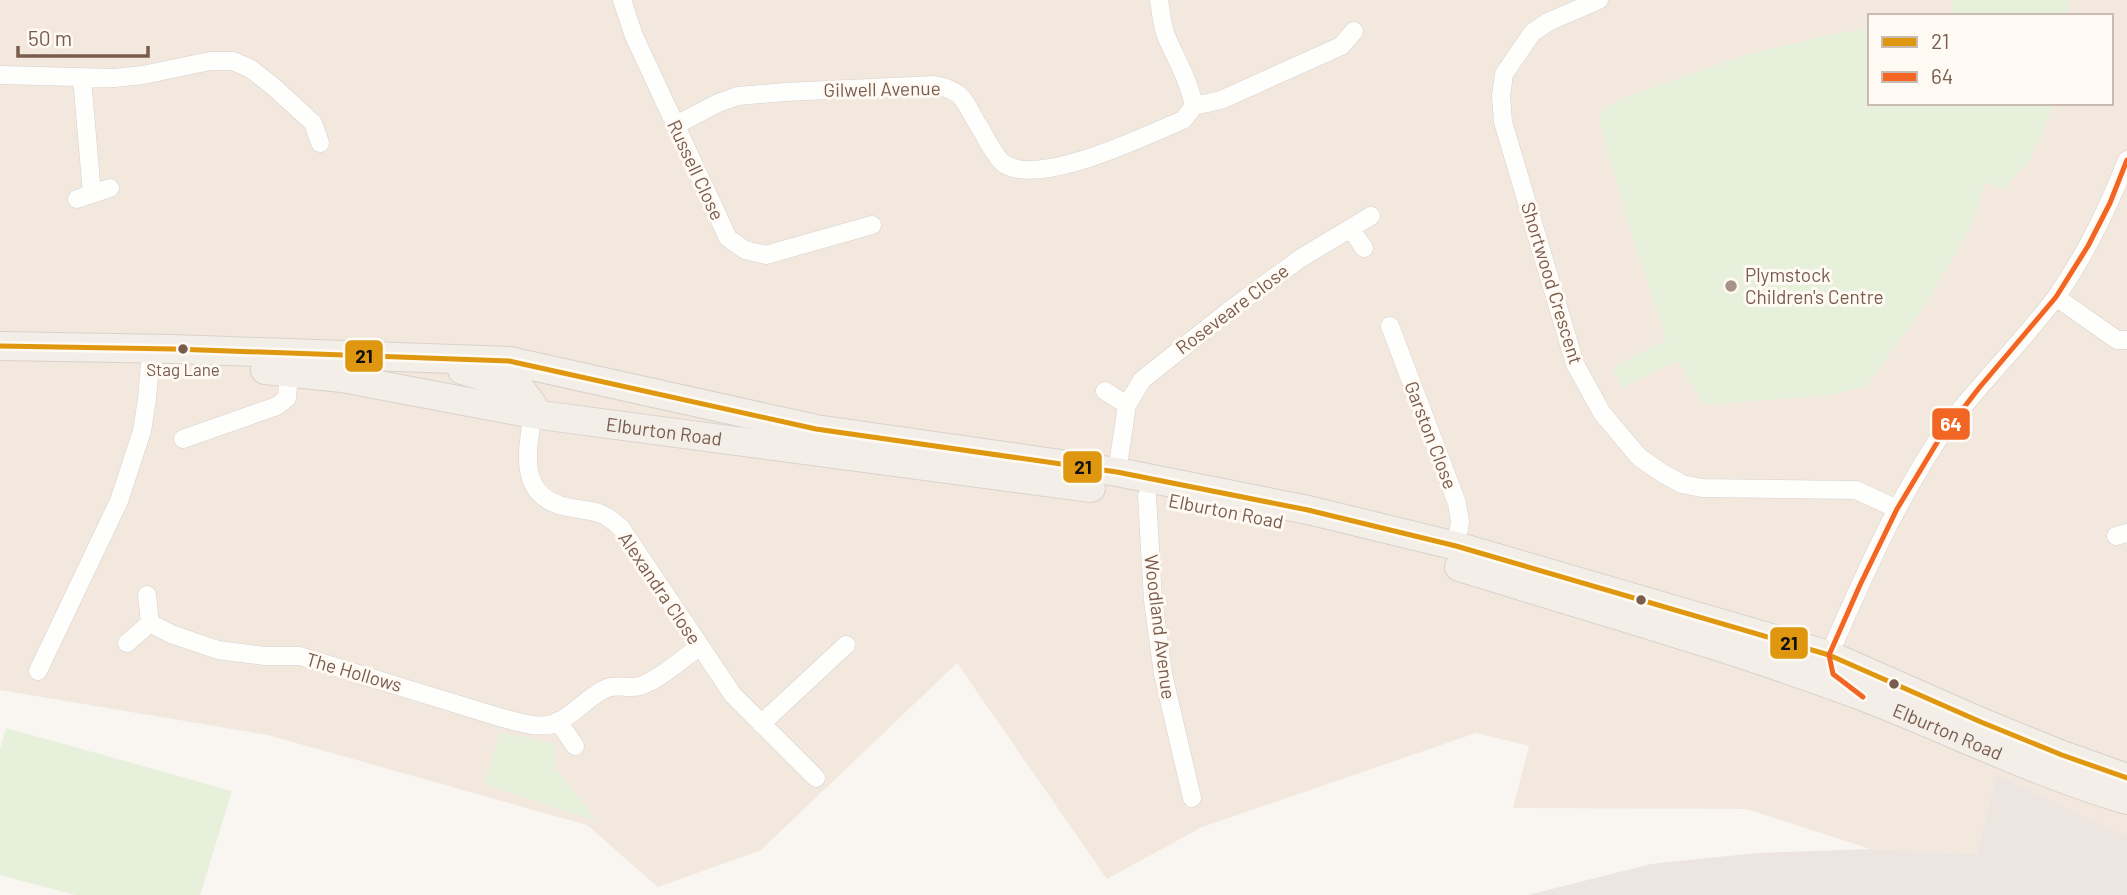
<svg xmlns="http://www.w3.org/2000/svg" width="2127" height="895" font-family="Barlow,sans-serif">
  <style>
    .residential { fill: #f2e8de; fill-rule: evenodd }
    .industrial { fill: #ede5e0 }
    .green { fill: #e7f0db }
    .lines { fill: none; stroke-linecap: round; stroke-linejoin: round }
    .minor-casing { stroke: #d7d1cb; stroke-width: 19 }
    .primary-casing { stroke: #dad1cc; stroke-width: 30 }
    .minor { stroke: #fefefd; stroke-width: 18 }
    .primary { stroke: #f3eee8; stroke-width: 28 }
    .bus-1-casing { stroke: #fffaf3; stroke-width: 10 }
    .bus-2-casing { stroke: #fffaf3; stroke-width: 10 }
    .bus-1 { stroke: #de970f; stroke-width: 5 }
    .bus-2 { stroke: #f26522; stroke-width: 5 }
    .poi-dot { fill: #a69286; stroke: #fffaf3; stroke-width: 2.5 }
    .bus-dot { fill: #7a5c4d; stroke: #fffaf3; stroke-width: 2.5 }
    .labels { text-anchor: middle; stroke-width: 6; stroke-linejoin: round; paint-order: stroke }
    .bus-label { font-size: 17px; fill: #7a5c4d; stroke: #fffaf3 }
    .street-label { font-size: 19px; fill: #7a5c4d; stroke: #fffaf3 }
    .poi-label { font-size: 19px; fill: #7a5c4d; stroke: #fffaf3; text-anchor: start }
    .line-badge { stroke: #fffaf3; stroke-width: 2.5 }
    .badge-label { font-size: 19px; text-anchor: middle; font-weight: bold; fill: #fff }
    .pale-badge-label { font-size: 19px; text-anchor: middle; font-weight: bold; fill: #111 }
  </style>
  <rect width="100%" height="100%" fill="#f9f5f0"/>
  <!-- residential -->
  <path class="residential" d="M 0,0 L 2127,0 L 2127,836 L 1996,774 L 1976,854 L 1870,849 L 1747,809 L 1513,808 L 1529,746 L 1476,733 L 1202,827 L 1107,879 L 957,663 L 761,850 L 658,887 L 587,825 L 268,735 L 0,690 ZM 1870,16 L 2111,16 L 2111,103 L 1870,103 Z"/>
  <!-- industrial -->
  <path class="industrial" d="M 1996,774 L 2127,836 L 2127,895 L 1528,895 L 1651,864 L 1757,853 L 1870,849 L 1976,854 Z"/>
  <!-- green -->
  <path class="green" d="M 1951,0 L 2070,0 L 2068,16 L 1953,16 Z
    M 1870,28 L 1870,103 L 2055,103 L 2029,162 L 2002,190 L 1985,182 L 1969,230 L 1924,307 L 1865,388 L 1819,396 L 1703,405 L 1678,360 L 1622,388 L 1612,368 L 1666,340 L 1630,229 L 1599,122 L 1603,109 L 1625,97 L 1745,55 L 1829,35 Z
    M 6,728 L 232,791 L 200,895 L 75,895 L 0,875 L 0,749 Z
    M 500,732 L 553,743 L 556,769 L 598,822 L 484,784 Z"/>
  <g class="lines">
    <defs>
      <path id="minor" d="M 622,0 L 634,36 L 728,238 L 745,250 L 766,255 L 872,225
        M 1159,0 C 1161,12 1162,27 1167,38 C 1177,61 1189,81 1194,106
        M 1599,0 L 1548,22 L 1532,33 L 1504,74 L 1501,96 L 1503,122 L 1575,364 L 1591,393 L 1602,413 L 1639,457 L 1662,473 L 1682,484 L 1702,488 L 1856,490 L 1897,509
        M 0,75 L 114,78 L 143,75 L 210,61 L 233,61 L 251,69 L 275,88 L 313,123 L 320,143
        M 82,78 L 92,194
        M 676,125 L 718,103 L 738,96 L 785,92 L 935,85 C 967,92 963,102 979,126 C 985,136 995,157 1003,163 C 1038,189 1146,135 1183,120 L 1194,106 L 1221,100 L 1341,46 L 1354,31
        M 77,199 L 110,188
        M 1351,229 L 1364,248
        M 2056,297 L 2117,340 L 2127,340
        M 1390,326 L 1457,503 L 1460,522 L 1456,546
        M 1105,391 L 1127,405
        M 533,414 C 527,451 517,497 567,507 C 594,513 598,507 621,528 L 733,695 L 816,778
        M 183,439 L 277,406 L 287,398 L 289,372
        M 1117,472 L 1127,405 L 1142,380 L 1230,310 L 1301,258 L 1371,216
        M 1147,496 L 1153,600 L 1163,674 L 1192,798
        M 2116,536 L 2127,533
        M 150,623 L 171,634 L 218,650 L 265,656 L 300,656 L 499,717 C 515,721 536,729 553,724 C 571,718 588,696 607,688 C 618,684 629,689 640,686 C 658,681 683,658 699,647
        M 127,643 L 150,623 L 147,595
        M 1831,665 L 1829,655 C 1861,582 1893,508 1937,441 C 1972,390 2019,347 2056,297 C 2086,255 2108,208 2127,160
        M 38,671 L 119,501 L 142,431 L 147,399 L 150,364
        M 558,721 L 575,746
        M 761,724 L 846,645"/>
      <g id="primary">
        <path d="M 0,346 L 174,349 L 509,361 L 816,429 L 1117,472 L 1308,510 L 1456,546 L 1829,655 L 1981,722 L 2062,755 L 2127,778"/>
        <path id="s1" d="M 265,370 L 342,378 L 533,414 L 1091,488"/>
        <path d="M 462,370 L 519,387 L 532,404 L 533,414"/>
        <path id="s2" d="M 1459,567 C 1594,609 1731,647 1864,697 C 1952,731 2037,774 2127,800"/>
      </g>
    </defs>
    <!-- minor casing -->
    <use href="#minor" class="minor-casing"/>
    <!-- primary casing -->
    <use href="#primary" class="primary-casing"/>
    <!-- minor -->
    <use href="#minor" class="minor"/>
    <!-- primary -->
    <use href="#primary" class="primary"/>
    <defs>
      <path id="bus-1" d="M 0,346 L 174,349 L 509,361 L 816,429 L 1117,472 L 1308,510 L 1456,546 L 1829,655 L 1981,722 L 2062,755 L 2127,778"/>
      <path id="bus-2" d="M 1863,697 L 1833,674 L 1829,655 L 1860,585 L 1897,509 L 1938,441 L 1979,388 L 2056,297 L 2088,246 L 2110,203 L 2127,160"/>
    </defs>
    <!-- bus-1 casing -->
    <use href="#bus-1" class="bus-1-casing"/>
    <!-- bus-2 casing -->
    <use href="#bus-2" class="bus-2-casing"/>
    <!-- bus-1 -->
    <use href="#bus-1" class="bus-1"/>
    <!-- bus-2 -->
    <use href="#bus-2" class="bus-2"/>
  </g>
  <!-- markers -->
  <circle class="poi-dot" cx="1731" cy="286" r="7"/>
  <g class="bus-dot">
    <circle cx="183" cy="349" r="6"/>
    <circle cx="1641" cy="600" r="6"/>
    <circle cx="1894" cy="684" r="6"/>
  </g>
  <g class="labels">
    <!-- bus labels -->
    <g class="bus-label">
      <text x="183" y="376">Stag Lane</text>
    </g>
    <!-- street labels -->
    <g class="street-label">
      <text transform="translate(882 89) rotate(-1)" y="7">Gilwell Avenue</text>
      <text transform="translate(696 170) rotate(65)" y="7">Russell Close</text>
      <text transform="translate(1552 283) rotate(73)" y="7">Shortwood Crescent</text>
      <text transform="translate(1232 309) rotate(-37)" y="7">Roseveare Close</text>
      <text dy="7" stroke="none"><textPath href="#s1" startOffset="404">Elburton Road</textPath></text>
      <text transform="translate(1431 435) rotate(69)" y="7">Garston Close</text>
      <text transform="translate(1226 511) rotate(11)" y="7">Elburton Road</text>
      <text transform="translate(660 588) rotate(56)" y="7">Alexandra Close</text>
      <text transform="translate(1160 627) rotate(83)" y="7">Woodland Avenue</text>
      <text transform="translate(354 672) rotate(16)" y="7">The Hollows</text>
      <text dy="7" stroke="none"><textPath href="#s2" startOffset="516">Elburton Road</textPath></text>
    </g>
    <!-- poi labels -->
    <g class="poi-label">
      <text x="1745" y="282">Plymstock<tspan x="1745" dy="22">Children's Centre</tspan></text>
    </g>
  </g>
  <g class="line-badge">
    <rect x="344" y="339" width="40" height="34" rx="7" fill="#de970f"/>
    <rect x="1931" y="407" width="40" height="34" rx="7" fill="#f26522"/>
    <rect x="1062" y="450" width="41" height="34" rx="7" fill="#de970f"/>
    <rect x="1769" y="626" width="40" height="34" rx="7" fill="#de970f"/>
  </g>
  <g class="badge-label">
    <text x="1951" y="431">64</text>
  </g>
  <g class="pale-badge-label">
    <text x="364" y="363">21</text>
    <text x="1083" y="474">21</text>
    <text x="1789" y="650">21</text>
  </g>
  <!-- legend -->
  <rect x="1868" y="14" width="245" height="91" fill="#fffaf3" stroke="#cabbb1" stroke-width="2"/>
  <rect x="1882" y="37" width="35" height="10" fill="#de970f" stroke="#cabbb1" stroke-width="2"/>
  <text x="1931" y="49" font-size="21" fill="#7a5c4d">21</text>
  <rect x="1882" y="72" width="35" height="10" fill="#f26522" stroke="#cabbb1" stroke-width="2"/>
  <text x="1931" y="84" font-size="21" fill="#7a5c4d">64</text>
  <!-- scale -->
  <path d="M18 46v10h130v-10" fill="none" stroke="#7a5c4d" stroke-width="3.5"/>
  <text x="28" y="46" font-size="21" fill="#7a5c4d" stroke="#fffaf3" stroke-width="5" paint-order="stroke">50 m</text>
</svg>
